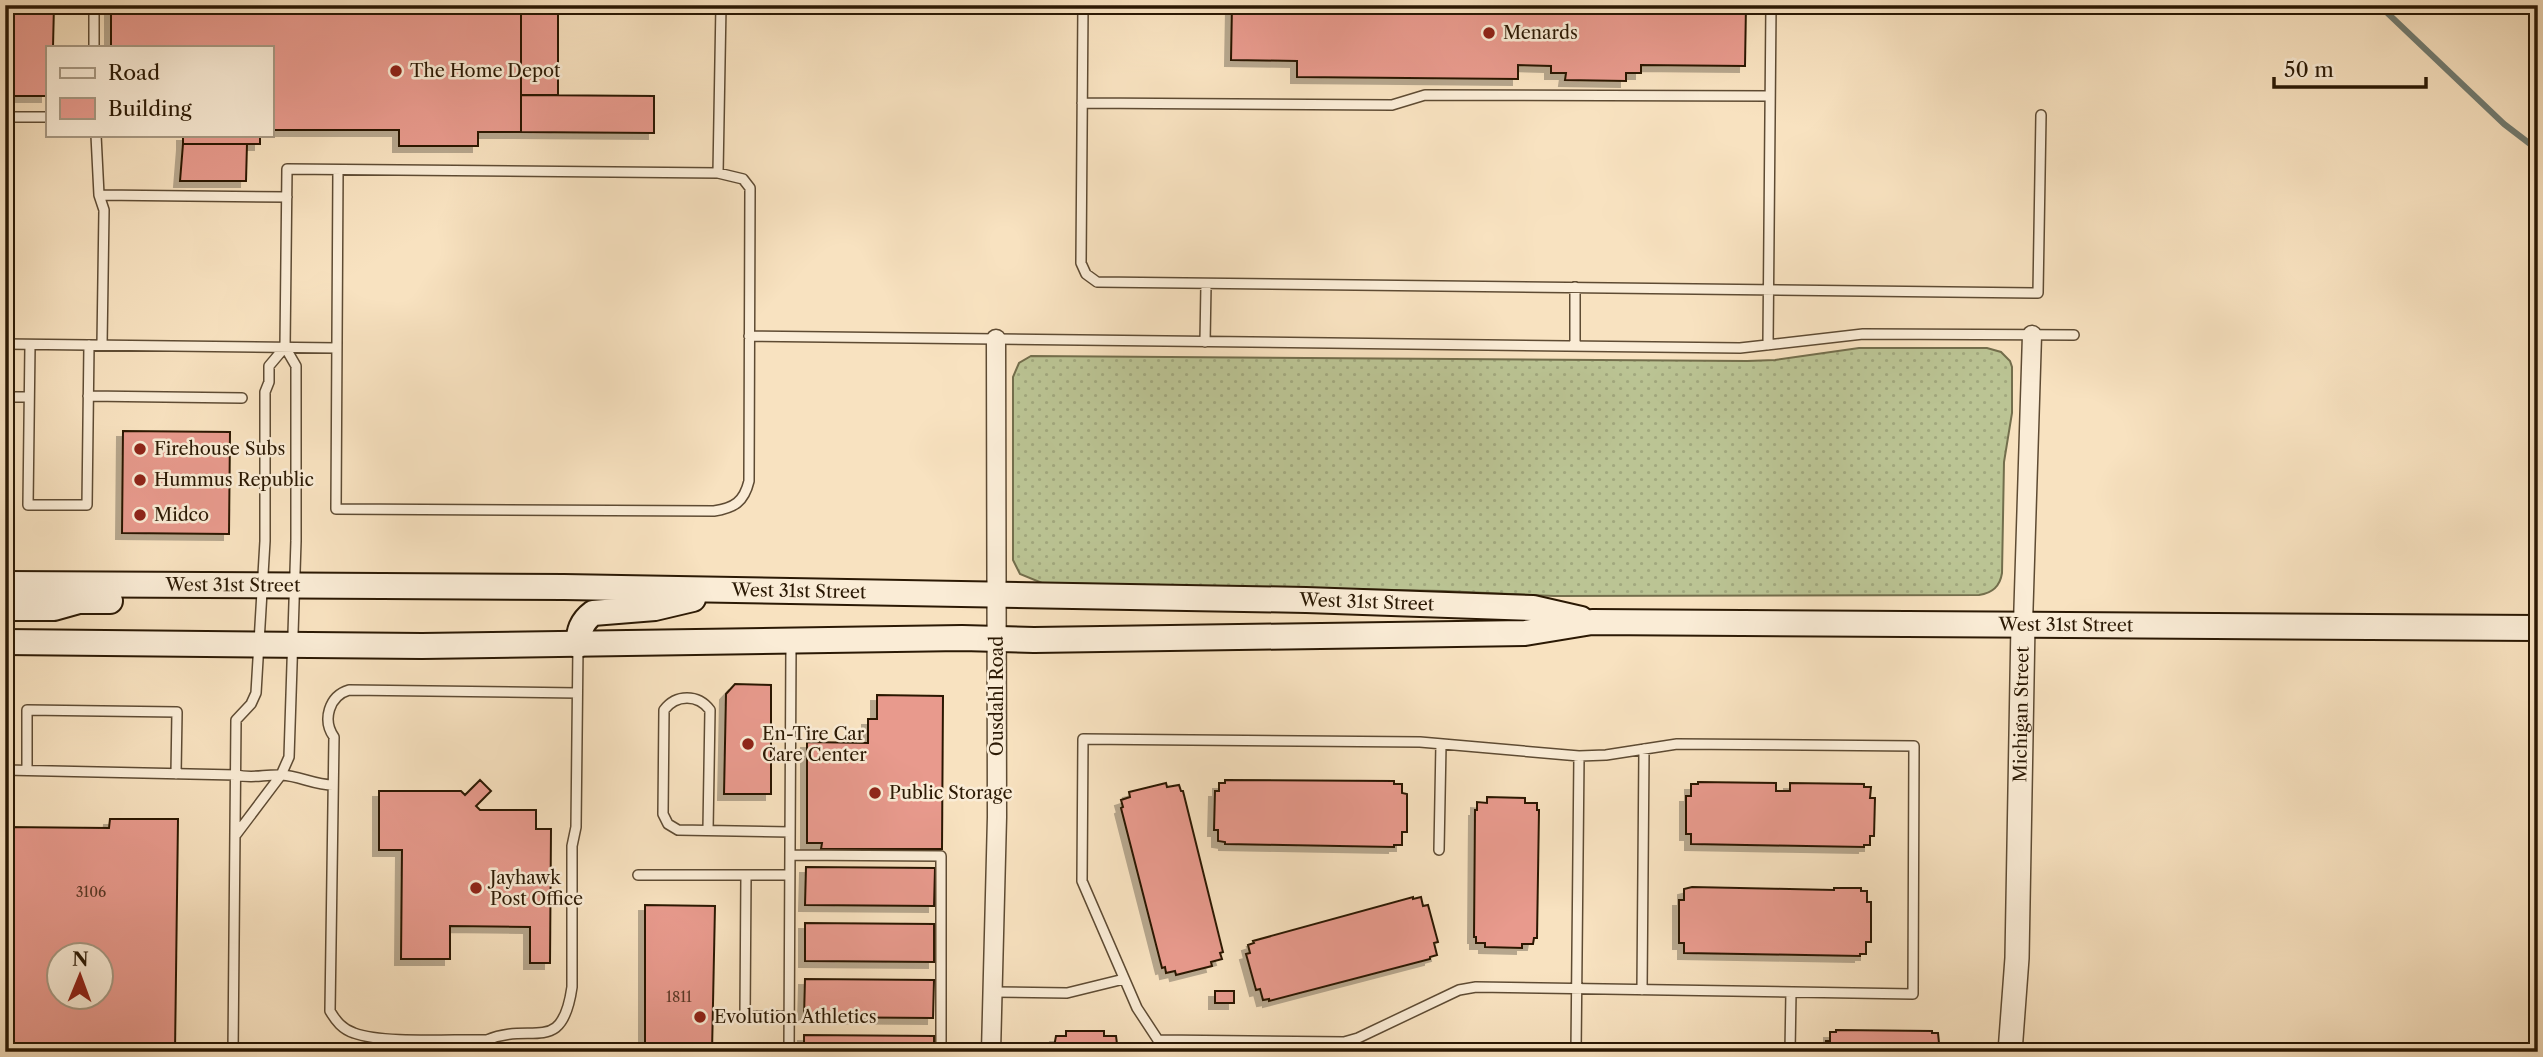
<svg xmlns="http://www.w3.org/2000/svg" width="2543" height="1057" font-family="'Libre Caslon Text',serif">
  <style>
    .grass { fill: url(#grass-dots); stroke: #736e4c; stroke-width: 2 }
    .lines { fill: none; stroke-linecap: round; stroke-linejoin: round }
    .stream { stroke: #717b71; stroke-width: 6 }
    .building { fill: #e89a8d; stroke: #2b1904; stroke-width: 2; fill-rule: evenodd; filter: url(#shadow) }
    .service-casing { stroke: #5e4b33; stroke-width: 12 }
    .minor-casing { stroke: #5e4b33; stroke-width: 21 }
    .tertiary-casing { stroke: #5e4b33; stroke-width: 26 }
    .secondary-casing { stroke: #2b1904; stroke-width: 28 }
    .service { stroke: #faecd6; stroke-width: 9 }
    .minor { stroke: #faecd6; stroke-width: 18 }
    .tertiary { stroke: #faecd6; stroke-width: 23 }
    .secondary { stroke: #faecd6; stroke-width: 24 }
    .poi-dot { fill: #8f2418; stroke: #faecd6; stroke-width: 2.5 }
    .labels { text-anchor: middle; stroke-width: 5; stroke-linejoin: round; paint-order: stroke }
    .number-label { font-size: 14px; fill: #5a3926 }
    .poi-label { font-size: 18px; fill: #2b1904; stroke: #faecd6; text-anchor: start }
    .street-label { font-size: 18px; fill: #2b1904; stroke: #faecd6 }
  </style>
  <defs>
    <pattern id="grass-dots" width="8" height="8" patternUnits="userSpaceOnUse" patternTransform="scale(1.75)"><rect width="8" height="8" fill="#bbc494"/><path d="M2 2h.1M6 6h.1" fill="none" stroke="#a1a87e" stroke-width="1.8" stroke-linecap="round"/></pattern>
    <filter id="shadow"><feDropShadow dx="-6" dy="6" stdDeviation="0" flood-color="#0004"/></filter>
  </defs>
  <rect width="100%" height="100%" fill="#f8e2c0"/>
  <filter id="stains"><feTurbulence type="fractalNoise" baseFrequency=".00286" numOctaves="4"/><feColorMatrix values="0 0 0 0 .2 0 0 0 0 .09 0 0 0 0 .02 0 0 0 .5 -.17"/></filter>
  <radialGradient id="worn" r=".72"><stop offset=".6" stop-color="#630" stop-opacity="0"/><stop offset="1" stop-color="#630" stop-opacity=".3"/></radialGradient>
  <!-- grass -->
  <path class="grass" d="M 1859,348 L 1987,348 L 2001,352 L 2010,361 L 2012,367 L 2012,413 L 2004,462 L 2002,573 C 2000,587 1992,593 1979,595 L 1554,596 L 1444,591 L 1042,583 L 1020,574 L 1013,560 L 1013,377 L 1019,363 L 1031,356 L 1747,361 L 1775,360 Z"/>
  <g class="lines">
    <!-- stream -->
    <path class="stream" d="M 2379,5 L 2504,124 L 2538,150"/>
  </g>
  <!-- building -->
  <path class="building" d="M 5,5 L 54,5 L 53,47 L 47,47 L 47,96 L 5,96 Z
    M 111,5 L 521,5 L 521,132 L 478,132 L 478,146 L 399,146 L 399,130 L 271,130 L 271,47 L 111,47 Z
    M 521,5 L 558,5 L 558,95 L 521,95 Z
    M 1232,5 L 1746,5 L 1745,66 L 1641,65 L 1641,73 L 1626,73 L 1626,81 L 1565,80 L 1566,73 L 1551,73 L 1551,66 L 1518,65 L 1518,79 L 1297,77 L 1297,61 L 1231,60 Z
    M 521,95 L 654,96 L 654,133 L 521,132 Z
    M 183,135 L 260,135 L 260,144 L 183,144 Z
    M 183,144 L 247,144 L 246,181 L 180,181 Z
    M 123,431 L 230,432 L 229,534 L 122,533 Z
    M 735,684 L 771,685 L 771,794 L 724,794 L 726,694 Z
    M 877,695 L 943,696 L 942,849 L 821,849 L 822,843 L 807,843 L 807,742 L 868,743 L 868,719 L 877,719 Z
    M 480,780 L 491,791 L 476,806 L 480,810 L 536,810 L 536,829 L 551,829 L 550,963 L 530,963 L 530,927 L 450,926 L 450,959 L 401,959 L 402,850 L 379,850 L 379,791 L 461,791 L 465,795 Z
    M 1225,780 L 1394,781 L 1394,784 L 1402,784 L 1402,793 L 1407,794 L 1407,832 L 1402,832 L 1402,845 L 1394,845 L 1394,847 L 1225,844 L 1225,842 L 1218,841 L 1218,830 L 1214,830 L 1215,791 L 1219,791 L 1219,783 L 1225,783 Z
    M 1698,782 L 1776,783 L 1776,791 L 1790,791 L 1790,783 L 1864,784 L 1864,787 L 1871,787 L 1870,798 L 1875,798 L 1874,836 L 1870,836 L 1870,845 L 1864,845 L 1864,847 L 1691,844 L 1691,834 L 1686,834 L 1686,796 L 1691,796 L 1691,784 L 1698,784 Z
    M 1166,783 L 1167,787 L 1179,785 L 1181,791 L 1183,791 L 1223,952 L 1220,953 L 1222,959 L 1211,962 L 1212,966 L 1176,975 L 1175,971 L 1166,973 L 1165,967 L 1162,968 L 1121,808 L 1123,807 L 1121,800 L 1130,797 L 1129,792 Z
    M 1487,797 L 1525,798 L 1525,803 L 1537,803 L 1537,810 L 1539,810 L 1537,938 L 1534,938 L 1533,944 L 1522,944 L 1522,948 L 1485,947 L 1485,943 L 1476,943 L 1476,937 L 1474,937 L 1475,810 L 1477,810 L 1477,802 L 1487,803 Z
    M 110,819 L 178,819 L 175,1052 L 5,1052 L 5,827 L 109,828 ZM 60,956 L 102,956 L 102,998 L 60,998 Z
    M 806,867 L 935,868 L 934,906 L 805,905 Z
    M 1692,887 L 1834,890 L 1834,888 L 1861,888 L 1861,891 L 1867,891 L 1867,902 L 1871,902 L 1871,942 L 1866,942 L 1866,954 L 1860,954 L 1860,956 L 1684,953 L 1684,943 L 1679,943 L 1679,900 L 1684,900 L 1684,889 Z
    M 1413,897 L 1413,899 L 1421,897 L 1423,906 L 1428,905 L 1438,942 L 1434,943 L 1437,955 L 1430,957 L 1430,959 L 1269,1001 L 1269,999 L 1263,1000 L 1260,989 L 1256,990 L 1246,954 L 1250,953 L 1248,945 L 1254,943 L 1253,941 Z
    M 645,905 L 715,906 L 712,1052 L 645,1052 Z
    M 805,923 L 934,924 L 934,962 L 805,961 Z
    M 805,979 L 934,980 L 933,1018 L 804,1017 Z
    M 1215,991 L 1234,991 L 1234,1003 L 1215,1003 Z
    M 1836,1030 L 1932,1031 L 1932,1033 L 1938,1033 L 1939,1043 L 1944,1043 L 1944,1052 L 1825,1052 L 1826,1041 L 1830,1041 L 1830,1032 L 1836,1032 Z
    M 1066,1031 L 1104,1031 L 1104,1036 L 1116,1036 L 1118,1052 L 1053,1052 L 1056,1036 L 1066,1036 Z
    M 804,1035 L 934,1036 L 934,1052 L 804,1052 Z"/>
  <g class="lines">
    <defs>
      <path id="service" d="M 1083,5 L 1081,263 L 1086,274 L 1097,282 L 2038,293 L 2041,115
        M 94,47 L 94,5
        M 1082,103 L 1392,105 L 1425,95 L 1770,96
        M 5,117 L 47,117
        M 96,135 L 99,195 L 104,210 L 102,345
        M 718,173 L 721,5
        M 99,195 L 287,197
        M 749,336 L 1740,348 L 1863,334 L 2074,335
        M 1205,342 L 1206,285
        M 5,344 L 337,348
        M 30,345 L 28,505 L 87,505 L 89,345
        M 1768,345 L 1771,5
        M 1575,346 L 1575,287
        M 88,396 L 242,398
        M 5,397 L 29,397
        M 577,693 L 349,690 C 329,696 322,720 334,737 L 330,1011 C 336,1021 342,1029 354,1033 C 383,1044 454,1039 487,1040 C 532,1021 562,1057 572,987 L 572,846 L 576,827 L 578,647
        M 5,770 L 236,775 C 255,779 264,774 282,775 C 299,776 315,785 333,785
        M 27,770 L 27,710 L 177,712 L 176,774
        M 708,830 L 710,710 C 698,694 676,694 664,710 L 663,814 L 668,824 L 678,830 L 790,832
        M 235,836 L 281,775 L 289,757 L 296,541 L 296,366 L 285,347 L 287,169 L 718,173 L 743,179 L 750,188 L 749,481 C 744,502 734,508 714,511 L 336,509 L 338,170
        M 1439,850 L 1441,744
        M 790,855 L 941,856 L 941,1052
        M 638,875 L 789,875
        M 746,875 L 745,1016 L 789,1016
        M 1642,990 L 1644,749
        M 993,992 L 1067,993 L 1124,979
        M 233,1052 L 236,720 L 251,704 L 256,693 L 265,541 L 265,392 L 269,382 L 269,366 L 285,347
        M 789,1052 L 791,644
        M 1158,1052 L 1158,1040 L 1137,1008 L 1082,881 L 1083,739 L 1420,742 L 1579,756 L 1606,755 L 1677,744 L 1914,746 L 1913,994 L 1476,987 L 1459,990 L 1358,1038 L 1344,1042 L 1158,1040
        M 1576,1052 L 1579,756
        M 1790,1052 L 1791,992"/>
      <path id="minor" d="M 2023,624 L 2032,335
        M 991,1052 L 997,817 L 996,339"/>
      <g id="tertiary">
        <path id="s1" d="M 2010,1052 L 2017,958 L 2023,624"/>
      </g>
      <g id="secondary">
        <path id="s2" d="M 5,584 L 564,587 L 1306,600 L 1533,608 L 1581,619"/>
        <path d="M 5,608 L 54,608 L 79,601 L 110,601"/>
        <path id="s3" d="M 5,642 L 422,646 L 962,638 L 1034,640 L 1525,633 L 1592,622 L 2538,628"/>
        <path d="M 578,645 C 579,631 581,622 593,613 L 655,608 L 693,599"/>
      </g>
    </defs>
    <!-- service casing -->
    <use href="#service" class="service-casing"/>
    <!-- minor casing -->
    <use href="#minor" class="minor-casing"/>
    <!-- tertiary casing -->
    <use href="#tertiary" class="tertiary-casing"/>
    <!-- secondary casing -->
    <use href="#secondary" class="secondary-casing"/>
    <!-- service -->
    <use href="#service" class="service"/>
    <!-- minor -->
    <use href="#minor" class="minor"/>
    <!-- tertiary -->
    <use href="#tertiary" class="tertiary"/>
    <!-- secondary -->
    <use href="#secondary" class="secondary"/>
  </g>
  <!-- markers -->
  <g class="poi-dot">
    <circle cx="1489" cy="33" r="7"/>
    <circle cx="396" cy="71" r="7"/>
    <circle cx="140" cy="449" r="7"/>
    <circle cx="140" cy="480" r="7"/>
    <circle cx="140" cy="515" r="7"/>
    <circle cx="748" cy="744" r="7"/>
    <circle cx="875" cy="793" r="7"/>
    <circle cx="476" cy="888" r="7"/>
    <circle cx="700" cy="1017" r="7"/>
  </g>
  <g class="labels">
    <!-- number labels -->
    <g class="number-label">
      <text x="91" y="897">3106</text>
      <text x="679" y="1002">1811</text>
    </g>
    <!-- poi labels -->
    <g class="poi-label">
      <text x="1503" y="39">Menards</text>
      <text x="410" y="77">The Home Depot</text>
      <text x="154" y="455">Firehouse Subs</text>
      <text x="154" y="486">Hummus Republic</text>
      <text x="154" y="521">Midco</text>
      <text x="762" y="740">En-Tire Car<tspan x="762" dy="21">Care Center</tspan></text>
      <text x="889" y="799">Public Storage</text>
      <text x="490" y="884">Jayhawk<tspan x="490" dy="21">Post Office</tspan></text>
      <text x="714" y="1023">Evolution Athletics</text>
    </g>
    <!-- street labels -->
    <g class="street-label">
      <text dy="6" stroke="none"><textPath href="#s2" startOffset="228">West 31st Street</textPath></text>
      <text dy="6" stroke="none"><textPath href="#s2" startOffset="794">West 31st Street</textPath></text>
      <text dy="6" stroke="none"><textPath href="#s2" startOffset="1362">West 31st Street</textPath></text>
      <text dy="6" stroke="none"><textPath href="#s3" startOffset="2062">West 31st Street</textPath></text>
      <text transform="translate(997 696) rotate(-90)" y="6">Ousdahl Road</text>
      <text dy="6" stroke="none"><textPath href="#s1" startOffset="338">Michigan Street</textPath></text>
    </g>
  </g>
  <!-- margin -->
  <rect width="2543" height="1057" fill="none" stroke="#f8e2c0" stroke-width="28"/>
  <rect x="7" y="7" width="2529" height="1043" fill="none" stroke="#2b1904" stroke-width="3.5"/>
  <rect x="14" y="14" width="2515" height="1029" fill="none" stroke="#2b1904" stroke-width="2"/>
  <!-- legend -->
  <rect x="46" y="46" width="228" height="91" fill="#faecd6" stroke="#a79882" stroke-width="2"/>
  <rect x="60" y="68" width="35" height="10" fill="#faecd6" stroke="#a79882" stroke-width="2"/>
  <text x="108" y="80" font-size="21" fill="#2b1904">Road</text>
  <rect x="60" y="98" width="35" height="21" fill="#e89a8d" stroke="#a79882" stroke-width="2"/>
  <text x="108" y="116" font-size="21" fill="#2b1904">Building</text>
  <!-- north arrow -->
  <g transform="translate(80 976) rotate(1)"><circle r="33" fill="#faecd6" stroke="#a79882" stroke-width="2"/>
  <path d="M0-5L12 26L0 18L-12 26Z" fill="#8f2418"/>
  <text y="-10" font-size="19" font-weight="bold" text-anchor="middle" fill="#2b1904">N</text>
  </g>
  <!-- scale -->
  <path d="M2274 77v10h152v-10" fill="none" stroke="#2b1904" stroke-width="3.5"/>
  <text x="2284" y="77" font-size="21" fill="#2b1904" stroke="#faecd6" stroke-width="5" paint-order="stroke">50 m</text>
  <rect width="100%" height="100%" filter="url(#stains)"/>
  <rect width="100%" height="100%" fill="url(#worn)"/>
</svg>
